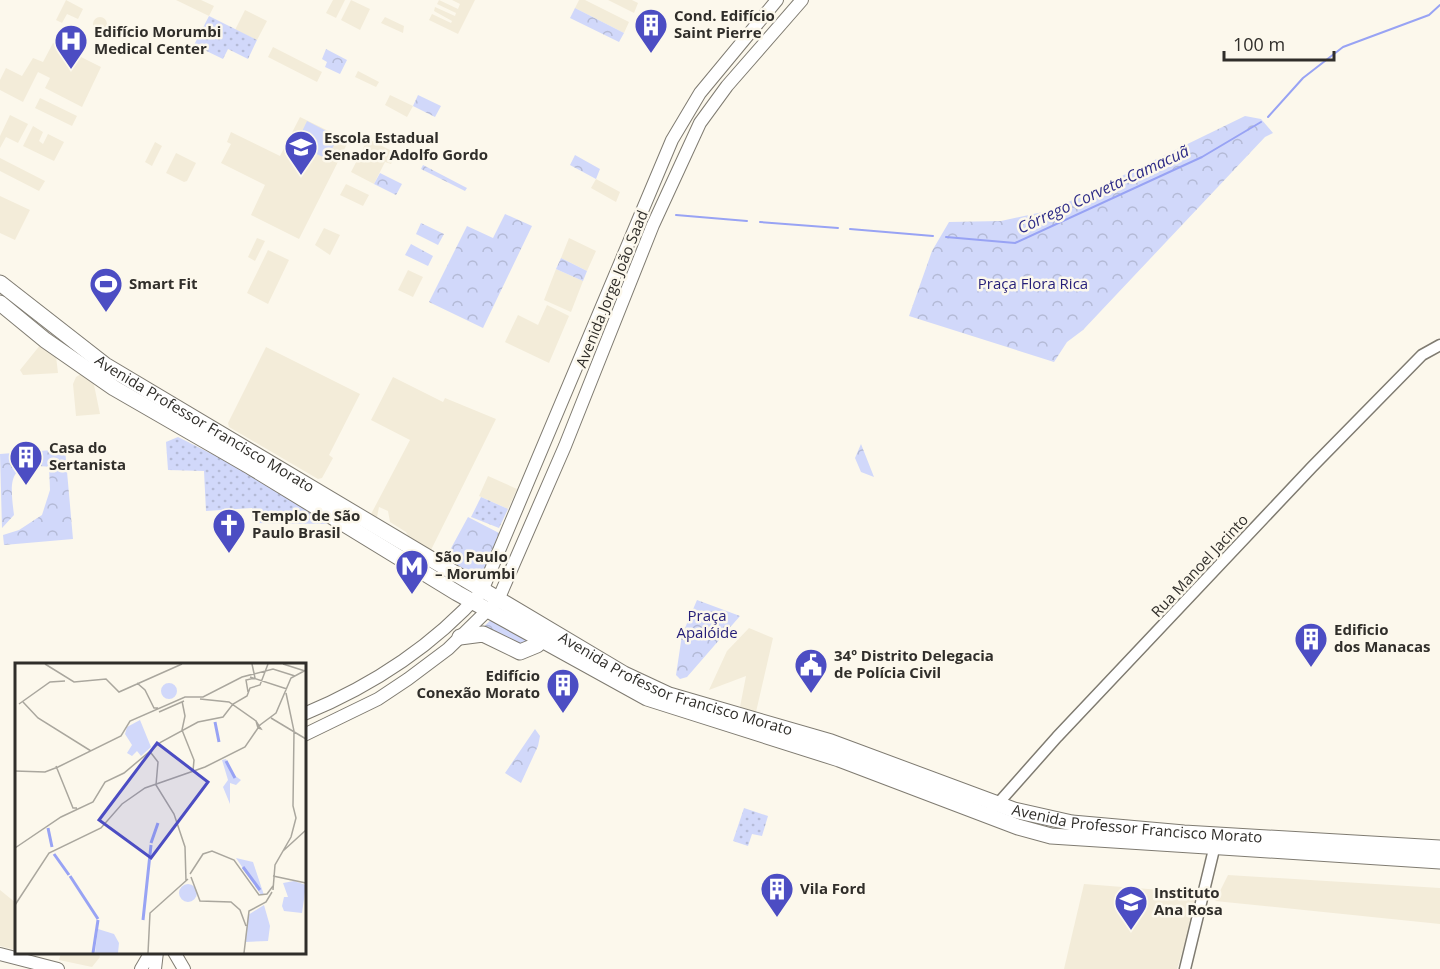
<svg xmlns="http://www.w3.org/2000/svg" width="1440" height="969" font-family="'Open Sans',sans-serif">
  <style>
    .built { fill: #f3ecd9 }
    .grass { fill: url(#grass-dots) }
    .forest { fill: url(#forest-crowns) }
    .pitch { fill: #d1d8fa }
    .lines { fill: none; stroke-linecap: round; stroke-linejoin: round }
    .stream { stroke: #98a3f4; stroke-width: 2 }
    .minor-casing { stroke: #7f7b71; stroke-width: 13 }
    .major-casing { stroke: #7f7b71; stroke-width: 14 }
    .highway-casing { stroke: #7f7b71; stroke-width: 17 }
    .minor { stroke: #fff; stroke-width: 10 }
    .major { stroke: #fff; stroke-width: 12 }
    .highway { stroke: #fff; stroke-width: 15 }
    .labels { text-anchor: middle; stroke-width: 5; stroke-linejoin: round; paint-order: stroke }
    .poi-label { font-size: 15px; font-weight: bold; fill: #302e2a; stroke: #fcf8ec; text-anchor: start }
    .park-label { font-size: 15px; fill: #241d78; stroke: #fcf8ec }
    .street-label { font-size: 15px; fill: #302e2a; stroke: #fcf8ec }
    .water-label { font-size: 16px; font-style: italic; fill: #302e89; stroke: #fcf8ec }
    .inset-river { fill: none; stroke: #98a3f4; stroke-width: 3 }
    .inset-road { fill: none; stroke: #aaa79e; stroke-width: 1.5 }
    .view { fill: #4c4dc3; fill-opacity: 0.15; stroke: #4c4dc3; stroke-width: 3 }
    .inset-edge { fill: none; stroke: #302e2a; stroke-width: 3 }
  </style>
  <defs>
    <pattern id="grass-dots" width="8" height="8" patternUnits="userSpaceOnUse" patternTransform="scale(1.5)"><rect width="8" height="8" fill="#d1d8fa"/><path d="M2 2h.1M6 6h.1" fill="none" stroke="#b4bad6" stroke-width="1.8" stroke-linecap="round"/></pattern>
    <pattern id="forest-crowns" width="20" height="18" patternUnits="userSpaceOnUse" patternTransform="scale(1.5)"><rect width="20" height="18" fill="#d1d8fa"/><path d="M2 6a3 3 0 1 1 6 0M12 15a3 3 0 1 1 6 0" fill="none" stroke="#b4bad6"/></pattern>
  </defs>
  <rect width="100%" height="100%" fill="#fcf8ec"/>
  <!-- built -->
  <path class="built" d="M 66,0 L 83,9 L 78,19 L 67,14 L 62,23 L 56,20 Z
    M 176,0 L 201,0 L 214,6 L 209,16 Z
    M 333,0 L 345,0 L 336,18 L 326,13 Z
    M 351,0 L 370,9 L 360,30 L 341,20 Z
    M 439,0 L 458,9 L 460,4 L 452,0 L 475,0 L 458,34 L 429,20 L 432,14 L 451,23 L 452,21 L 434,11 L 435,7 L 455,16 L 456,13 L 437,4 Z
    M 579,0 L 585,0 L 629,22 L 624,33 L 575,8 Z
    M 608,0 L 632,0 L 638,3 L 634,13 Z
    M 245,10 L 267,21 L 257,40 L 235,30 Z
    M 385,17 L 404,26 L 403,33 L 381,23 Z
    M93 24a7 7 0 1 1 14 0a7 7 0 1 1-14 0Z
    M 53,43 L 101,67 L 82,107 L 45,88 L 50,78 L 38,72 L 23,102 L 0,90 L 0,80 L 6,68 L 22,76 L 33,58 L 43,62 Z
    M 273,47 L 322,72 L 317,82 L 268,57 Z
    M 358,71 L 379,82 L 376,87 L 355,77 Z
    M 390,95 L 413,106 L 407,117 L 385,105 Z
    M 40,98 L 77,116 L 72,126 L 35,108 Z
    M 10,115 L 28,124 L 18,143 L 6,137 L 0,148 L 0,136 Z
    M 300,117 L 345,139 L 347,144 L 299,239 L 251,215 L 265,185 L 221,163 L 231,144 L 227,142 L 231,132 L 280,156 Z
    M 33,126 L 43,132 L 39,141 L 43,144 L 48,134 L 64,142 L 54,161 L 23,146 Z
    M 368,139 L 396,153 L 391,164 L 385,162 L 374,184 L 351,172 Z
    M 155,142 L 162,146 L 152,166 L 145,162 Z
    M 176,153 L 196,163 L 187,181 L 184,182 L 166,173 Z
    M 0,158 L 45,181 L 39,191 L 0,171 Z
    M 596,179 L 620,192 L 616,202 L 591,188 Z
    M 346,184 L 369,195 L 363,206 L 340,195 Z
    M 0,196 L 30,210 L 15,240 L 0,233 Z
    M 324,228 L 340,235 L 330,255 L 315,245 Z
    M 257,238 L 265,241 L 255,261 L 248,257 Z
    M 569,238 L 596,251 L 587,271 L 561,258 Z
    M 268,250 L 289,260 L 268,304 L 247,293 Z
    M 556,269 L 583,281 L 571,312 L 544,300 Z
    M 408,270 L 423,277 L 413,297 L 398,290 Z
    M 547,305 L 569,316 L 549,363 L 505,342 L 518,315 L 538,325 Z
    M 41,344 L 56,356 L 58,373 L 23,375 L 20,370 Z
    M 266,347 L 360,394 L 329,455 L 333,458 L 322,478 L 318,479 L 229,427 L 228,423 Z
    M 81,374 L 93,380 L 100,414 L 76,416 L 73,384 L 76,377 Z
    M 393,377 L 443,402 L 445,398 L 496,419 L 430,552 L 411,541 L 406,532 L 390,522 L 388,511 L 379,507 L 377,517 L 370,516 L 410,440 L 371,420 Z
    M 488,476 L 517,489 L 508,509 L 479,496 Z
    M 749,628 L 773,638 L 756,712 L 740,707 L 746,676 L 709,690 L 727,651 Z
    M 1228,875 L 1440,888 L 1440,924 L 1215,901 Z
    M 1084,884 L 1200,893 L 1177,969 L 1064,969 Z
    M 0,890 L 16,903 L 16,950 L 0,946 Z
    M 61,953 L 98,953 L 100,957 L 92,967 L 59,960 Z"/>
  <!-- grass -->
  <path class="grass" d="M 209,16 L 257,40 L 248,59 L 228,49 L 223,59 L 194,45 Z
    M 178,437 L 220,458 L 331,524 L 253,523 L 252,508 L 206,511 L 204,471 L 168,470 L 166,442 Z
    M 481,497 L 508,509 L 499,528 L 471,517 Z
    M 744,808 L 768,816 L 762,836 L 752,834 L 748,846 L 733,841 Z"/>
  <!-- forest -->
  <path class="forest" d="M 575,8 L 624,33 L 619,42 L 570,18 Z
    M 326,49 L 347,60 L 340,74 L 325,67 L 327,62 L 322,59 Z
    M 418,95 L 441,106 L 435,117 L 413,106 Z
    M 1245,116 L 1261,119 L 1273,133 L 1265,137 L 1083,330 L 1067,342 L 1054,362 L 909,316 L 932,251 L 949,222 L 1001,221 L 1052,210 Z
    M 575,155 L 600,169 L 596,179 L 570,165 Z
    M 423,165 L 467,188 L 465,191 L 421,169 Z
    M 380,173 L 402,184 L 396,195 L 374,184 Z
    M 505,214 L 532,226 L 483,328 L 429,302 L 467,226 L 493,238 Z
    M 421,223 L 444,234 L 438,245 L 416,234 Z
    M 411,244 L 433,256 L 428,266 L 405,255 Z
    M 561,258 L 587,271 L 583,281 L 556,269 Z
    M 861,444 L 874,477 L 861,472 L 855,458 Z
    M 65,449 L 73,539 L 4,545 L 3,535 L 19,530 L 42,515 L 50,490 L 49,467 C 7,461 10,482 14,515 L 2,528 L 0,454 Z
    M 468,517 L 499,533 L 479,582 L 443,563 Z
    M 697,600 L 740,616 L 687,677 L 680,679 L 676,675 L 682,635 Z
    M 493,618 L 529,641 L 519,648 L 482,628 Z
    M 535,729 L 540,736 L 538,746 L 521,783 L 505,773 Z"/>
  <!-- pitch -->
  <path class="pitch" d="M 307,121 L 338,137 L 327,159 L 296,144 Z
    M511 771a7 7 0 1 1 14 0a7 7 0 1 1-14 0Z"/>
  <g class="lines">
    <!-- stream -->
    <path class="stream" d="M 1268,117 L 1303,78 L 1343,47 L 1429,15 L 1440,5
      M 676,215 L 747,221
      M 760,222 L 838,228
      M 850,229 L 933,236
      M 946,237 L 1015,243 L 1202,157 L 1261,122"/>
    <defs>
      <path id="minor" d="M 994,808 L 1057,737 L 1312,467 L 1422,355 L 1440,345
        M 1185,969 L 1216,841"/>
      <path id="major" d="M 304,714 C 372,686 433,646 482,591 L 672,140 L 700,93 L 777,0
        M 304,735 L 378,699 L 408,679 L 448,649 L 498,600 L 565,446 L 653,225 L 700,123 L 727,86 L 802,0
        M 174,952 L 184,969
        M 0,954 L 58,969
        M 141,969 L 151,952
        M 155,969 L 157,952"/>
      <g id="highway">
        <path id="s1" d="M 0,283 L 105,365 L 624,674 L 669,695 L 831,742 L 1014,810 L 1072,823 L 1184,833 L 1440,848"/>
        <path d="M 0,303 L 45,340 L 114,388 L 251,467 L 457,593 L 647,698 L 839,759 L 1018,827 L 1051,836 L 1440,861"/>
        <path d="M 460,637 L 483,634 L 520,652 L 537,645 L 545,635"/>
      </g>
    </defs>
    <!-- minor casing -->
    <use href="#minor" class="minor-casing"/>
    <!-- major casing -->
    <use href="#major" class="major-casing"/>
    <!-- highway casing -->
    <use href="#highway" class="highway-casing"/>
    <!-- minor -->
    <use href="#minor" class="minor"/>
    <!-- major -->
    <use href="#major" class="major"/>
    <!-- highway -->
    <use href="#highway" class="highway"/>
  </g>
  <!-- icons -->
  <defs>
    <symbol id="building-pin" viewBox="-11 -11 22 30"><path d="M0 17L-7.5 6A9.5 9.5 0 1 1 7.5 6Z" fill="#4c4dc3" stroke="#fcf8ec"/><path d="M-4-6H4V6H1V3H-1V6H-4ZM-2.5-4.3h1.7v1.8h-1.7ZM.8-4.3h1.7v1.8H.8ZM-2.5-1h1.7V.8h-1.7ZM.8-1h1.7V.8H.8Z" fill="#fff"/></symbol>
    <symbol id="hospital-pin" viewBox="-11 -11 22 30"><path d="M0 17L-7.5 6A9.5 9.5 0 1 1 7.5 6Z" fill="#4c4dc3" stroke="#fcf8ec"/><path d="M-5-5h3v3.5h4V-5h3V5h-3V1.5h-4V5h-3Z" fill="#fff"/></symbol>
    <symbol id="school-pin" viewBox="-11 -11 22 30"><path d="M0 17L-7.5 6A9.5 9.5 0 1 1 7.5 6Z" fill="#4c4dc3" stroke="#fcf8ec"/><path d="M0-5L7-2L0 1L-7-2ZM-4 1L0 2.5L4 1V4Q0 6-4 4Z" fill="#fff"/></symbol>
    <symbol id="stadium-pin" viewBox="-11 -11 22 30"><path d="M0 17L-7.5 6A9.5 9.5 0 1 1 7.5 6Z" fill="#4c4dc3" stroke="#fcf8ec"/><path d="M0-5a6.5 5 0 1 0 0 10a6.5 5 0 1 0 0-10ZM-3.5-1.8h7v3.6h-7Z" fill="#fff"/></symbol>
    <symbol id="church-pin" viewBox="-11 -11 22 30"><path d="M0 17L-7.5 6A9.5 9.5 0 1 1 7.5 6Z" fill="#4c4dc3" stroke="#fcf8ec"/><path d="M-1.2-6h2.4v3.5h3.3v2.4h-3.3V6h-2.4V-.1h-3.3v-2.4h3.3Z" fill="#fff"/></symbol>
    <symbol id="metro-pin" viewBox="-11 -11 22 30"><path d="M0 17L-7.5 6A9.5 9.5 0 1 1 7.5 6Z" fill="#4c4dc3" stroke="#fcf8ec"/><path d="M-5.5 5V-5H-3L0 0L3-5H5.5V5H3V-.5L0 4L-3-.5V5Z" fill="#fff"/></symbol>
    <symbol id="civic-pin" viewBox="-11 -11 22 30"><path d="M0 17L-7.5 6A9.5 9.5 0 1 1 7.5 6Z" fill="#4c4dc3" stroke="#fcf8ec"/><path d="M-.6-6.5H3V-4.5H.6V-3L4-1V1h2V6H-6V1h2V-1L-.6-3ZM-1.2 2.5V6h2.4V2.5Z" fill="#fff"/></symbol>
  </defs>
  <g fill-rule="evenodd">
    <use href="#building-pin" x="632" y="6" width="38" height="52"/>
    <use href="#hospital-pin" x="52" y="22" width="38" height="52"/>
    <use href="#school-pin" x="282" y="128" width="38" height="52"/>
    <use href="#stadium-pin" x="87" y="265" width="38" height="52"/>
    <use href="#building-pin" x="7" y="438" width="38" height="52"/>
    <use href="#church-pin" x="210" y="506" width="38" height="52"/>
    <use href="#metro-pin" x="393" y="547" width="38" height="52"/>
    <use href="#building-pin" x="1292" y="620" width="38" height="52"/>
    <use href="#civic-pin" x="792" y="646" width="38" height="52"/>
    <use href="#building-pin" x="544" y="666" width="38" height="52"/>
    <use href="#building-pin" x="758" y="870" width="38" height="52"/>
    <use href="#school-pin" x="1112" y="883" width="38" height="52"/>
  </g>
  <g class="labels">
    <!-- poi labels -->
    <g class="poi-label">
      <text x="674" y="21">Cond. Edifício<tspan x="674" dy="17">Saint Pierre</tspan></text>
      <text x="94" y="37">Edifício Morumbi<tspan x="94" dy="17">Medical Center</tspan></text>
      <text x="324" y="143">Escola Estadual<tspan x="324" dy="17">Senador Adolfo Gordo</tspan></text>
      <text x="129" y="289">Smart Fit</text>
      <text x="49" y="453">Casa do<tspan x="49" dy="17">Sertanista</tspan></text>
      <text x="252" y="521">Templo de São<tspan x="252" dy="17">Paulo Brasil</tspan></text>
      <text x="435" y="562">São Paulo<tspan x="435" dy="17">– Morumbi</tspan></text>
      <text x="1334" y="635">Edificio<tspan x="1334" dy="17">dos Manacas</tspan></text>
      <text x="834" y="661">34º Distrito Delegacia<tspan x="834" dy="17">de Polícia Civil</tspan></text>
      <text x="540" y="681" text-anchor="end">Edifício<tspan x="540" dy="17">Conexão Morato</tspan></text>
      <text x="800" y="894">Vila Ford</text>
      <text x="1154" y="898">Instituto<tspan x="1154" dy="17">Ana Rosa</tspan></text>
    </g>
    <!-- park labels -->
    <g class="park-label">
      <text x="1033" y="289">Praça Flora Rica</text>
      <text x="707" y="621">Praça<tspan x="707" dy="17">Apalóide</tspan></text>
    </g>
    <!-- street labels -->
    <g class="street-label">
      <text transform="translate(612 289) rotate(-68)" y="5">Avenida Jorge João Saad</text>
      <text dy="5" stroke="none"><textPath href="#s1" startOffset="249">Avenida Professor Francisco Morato</textPath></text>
      <text transform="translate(1200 566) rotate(-47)" y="5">Rua Manoel Jacinto</text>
      <text dy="5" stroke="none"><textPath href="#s1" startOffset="789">Avenida Professor Francisco Morato</textPath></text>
      <text dy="5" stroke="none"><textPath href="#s1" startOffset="1275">Avenida Professor Francisco Morato</textPath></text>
    </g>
    <!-- water labels -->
    <g class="water-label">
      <text transform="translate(1103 189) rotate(-25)" y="6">Córrego Corveta-Camacuã</text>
    </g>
  </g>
  <!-- overview -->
  <g transform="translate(15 663)">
    <rect width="291" height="291" fill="#fcf8ec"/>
    <path d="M 125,57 L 136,84 L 126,93 L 122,88 L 117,93 L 112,90 L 117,82 L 110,71 L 112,64 ZM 211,96 L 216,110 L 226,117 L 221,122 L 215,120 L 215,141 L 208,124 L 213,117 L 207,97 ZM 221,195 L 238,199 L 249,232 L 246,232 ZM 249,242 L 255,263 L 253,278 L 230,279 L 233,252 Z" fill="#d1d8fa"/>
    <path d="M 83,266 L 99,271 L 104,280 L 103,290 L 80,290 Z" fill="#d1d8fa"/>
    <path d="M146 28a8 8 0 1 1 16 0a8 8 0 1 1-16 0ZM 279,218 L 291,222 L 287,250 L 269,248 L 267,243 L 269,234 L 273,234 L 268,220 ZM164 230a9 9 0 1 1 18 0a9 9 0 1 1-18 0Z" fill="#d1d8fa"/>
    <path class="inset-river" d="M 200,59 L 204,79M 211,98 L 220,115M 33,165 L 37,184M 136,180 L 143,160M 39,191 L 54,212M 228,204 L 245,227M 55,213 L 83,256M 128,257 L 136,182M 78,290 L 83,257"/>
    <path class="inset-road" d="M 30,1 L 59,19 L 91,16 L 104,29 L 167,1M 268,1 L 290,8M 235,14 L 272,26M 122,20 L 130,27 L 139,45 L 143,45M 233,29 L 231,17 L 240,15 L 237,1M 185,36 L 214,39 L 241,58 L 246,66 L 243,65 L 241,58M 167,38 L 170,53 L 167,67 L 179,97 L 178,108M 8,39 L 23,55 L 76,88M 4,41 L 35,19 L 50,18M 144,49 L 169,38M 256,55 L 291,76M 131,92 L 136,90 L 143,99 L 141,122 L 159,151 L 170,184 L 171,218M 41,103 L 58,145 L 62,145M 0,108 L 30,109 L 43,104 L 106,73 L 115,58 L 170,34 L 188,34 L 227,14 L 258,6 L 280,13M 0,185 L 46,154 L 78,139 L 90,119 L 109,110 L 146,79 L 183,59 L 208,54 L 218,41 L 232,33 L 235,25 L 245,22 L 253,1M 268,188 L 291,167M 175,211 L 188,191 L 197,188 L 219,197 L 244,232 L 252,231 L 258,223M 258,213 L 291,220M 176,214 L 185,238 L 216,239 L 225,247 L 231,263M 258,227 L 260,202 L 276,174 L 281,155 L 278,143 L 279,68 L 271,30M 0,242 L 34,190 L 86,165 L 107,141 L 130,125 L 190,104 L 230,84 L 245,62 L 261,50 L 276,15 L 291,7M 133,290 L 135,250 L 173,216M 229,290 L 234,248 L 251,239 L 257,229"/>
    <path class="view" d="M 142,80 L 193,119 L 136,195 L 84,157 Z"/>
    <rect width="291" height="291" class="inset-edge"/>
  </g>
  <!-- scale -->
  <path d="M1224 51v9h110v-9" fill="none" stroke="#302e2a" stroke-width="3"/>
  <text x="1233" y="51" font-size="18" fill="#302e2a" stroke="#fcf8ec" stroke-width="4.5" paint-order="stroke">100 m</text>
</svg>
